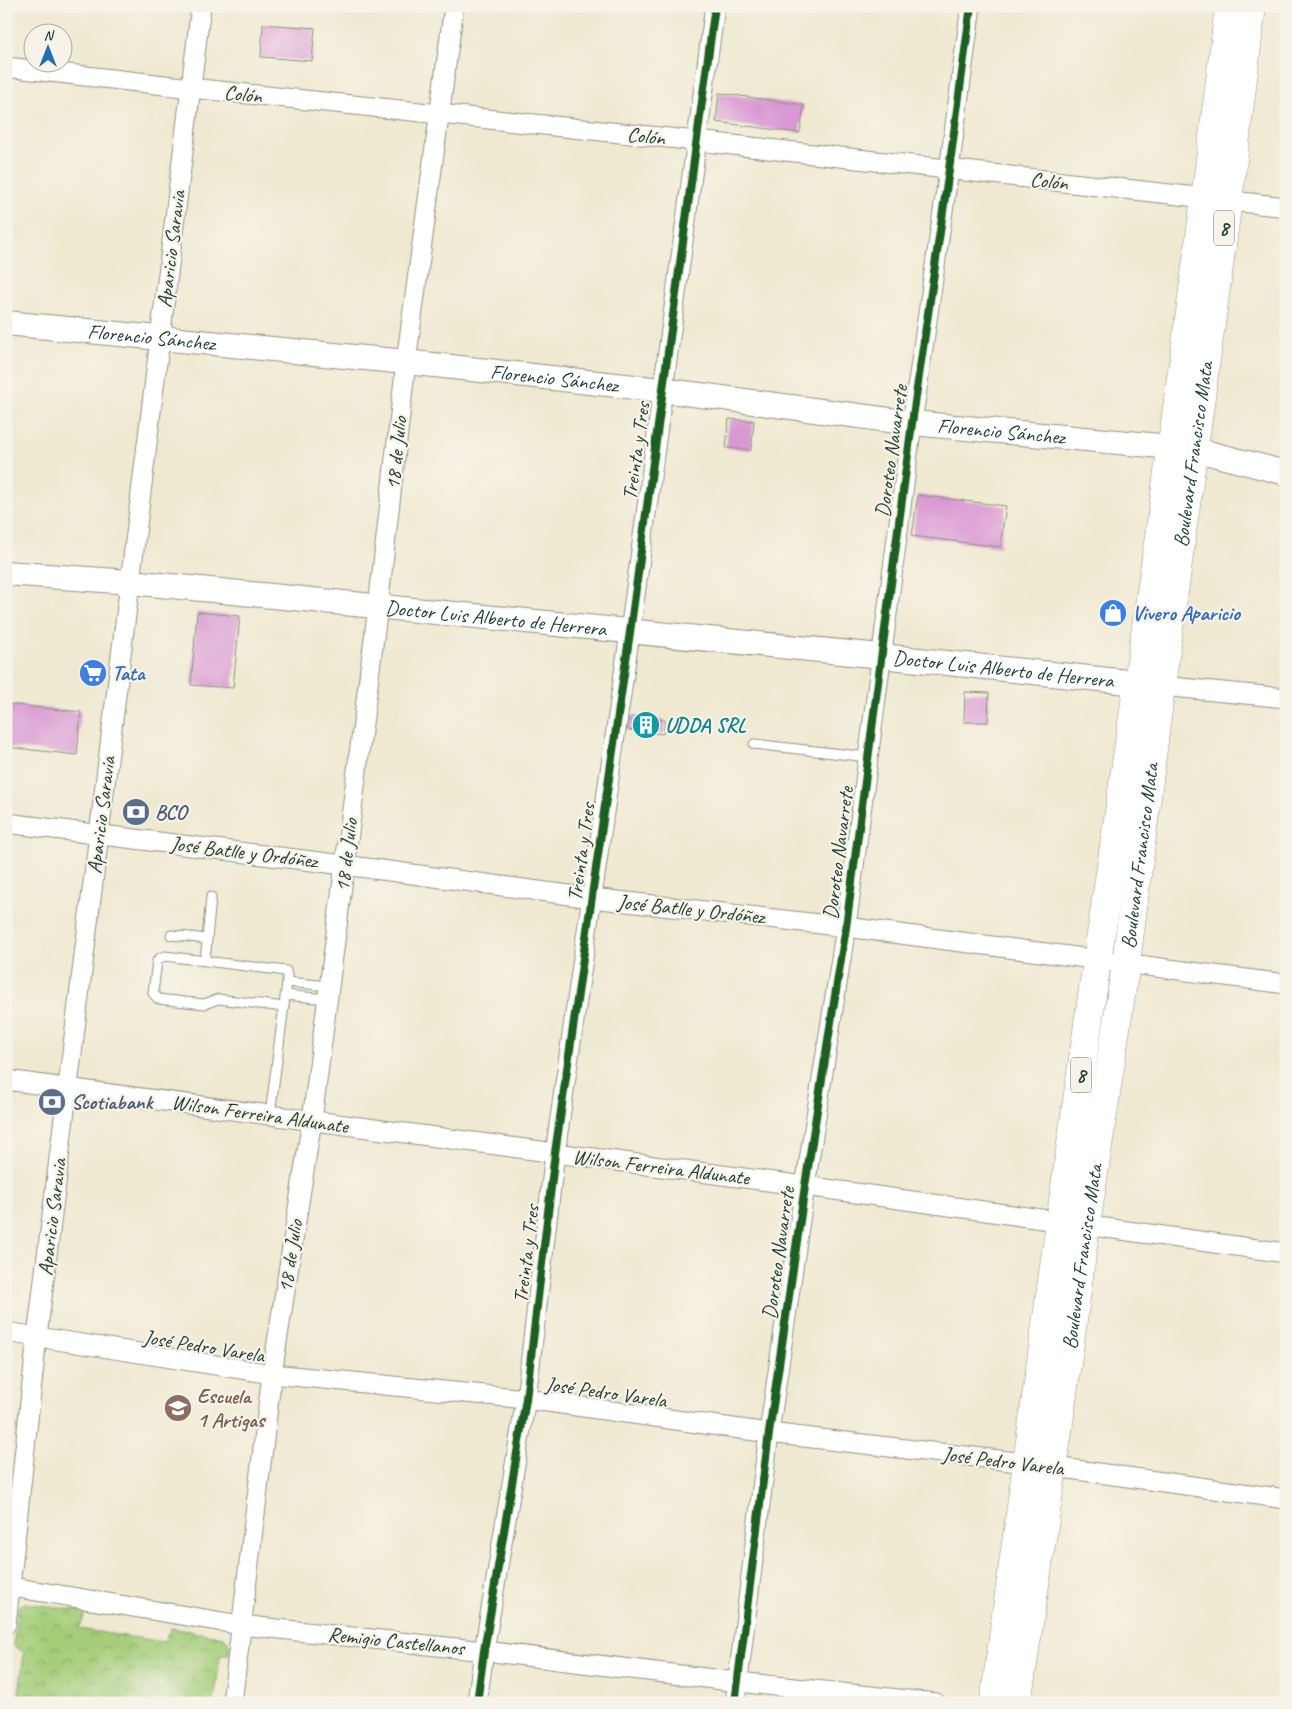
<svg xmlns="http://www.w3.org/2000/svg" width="1292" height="1709" font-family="Caveat,sans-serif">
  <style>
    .park { fill: url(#park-crowns); stroke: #628556 }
    .building { fill: #d998d3 }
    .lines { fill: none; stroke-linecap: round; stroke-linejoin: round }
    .service-casing { stroke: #889382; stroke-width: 11 }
    .minor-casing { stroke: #889382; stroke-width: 21 }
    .tertiary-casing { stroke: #889382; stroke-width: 26 }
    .primary-casing { stroke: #889382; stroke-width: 29 }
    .service { stroke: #fff; stroke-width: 9 }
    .minor { stroke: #fff; stroke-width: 19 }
    .tertiary { stroke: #fff; stroke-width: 24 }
    .primary { stroke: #fff; stroke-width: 28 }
    .cycleway-casing { stroke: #f7f3e8; stroke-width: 11 }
    .cycleway { stroke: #1b5e20; stroke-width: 8 }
    .labels { text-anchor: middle; stroke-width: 4.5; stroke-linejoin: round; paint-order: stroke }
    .shield { fill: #f7f3e8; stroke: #60746a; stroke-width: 1 }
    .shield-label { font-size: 20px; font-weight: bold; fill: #1f3d34 }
    .street-label { font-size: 21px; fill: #1f3d34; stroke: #f7f3e8 }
    .shop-label { font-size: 21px; font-weight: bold; fill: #366cbe; stroke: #f7f3e8; text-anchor: start }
    .culture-label { font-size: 21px; font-weight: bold; fill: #0d838f; stroke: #f7f3e8; text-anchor: start }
    .service-label { font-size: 21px; font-weight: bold; fill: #4e5e75; stroke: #f7f3e8; text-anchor: start }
    .education-label { font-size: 21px; font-weight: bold; fill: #785e54; stroke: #f7f3e8; text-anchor: start }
  </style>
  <defs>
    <pattern id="park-crowns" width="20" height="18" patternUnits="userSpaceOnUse" patternTransform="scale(1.25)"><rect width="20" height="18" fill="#a4cd79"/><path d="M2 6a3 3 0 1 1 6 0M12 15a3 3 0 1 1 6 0" fill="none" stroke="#85a864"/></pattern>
  </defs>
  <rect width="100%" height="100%" fill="#f7f3e8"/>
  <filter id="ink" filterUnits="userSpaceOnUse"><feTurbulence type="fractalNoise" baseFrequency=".02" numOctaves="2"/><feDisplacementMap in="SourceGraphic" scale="10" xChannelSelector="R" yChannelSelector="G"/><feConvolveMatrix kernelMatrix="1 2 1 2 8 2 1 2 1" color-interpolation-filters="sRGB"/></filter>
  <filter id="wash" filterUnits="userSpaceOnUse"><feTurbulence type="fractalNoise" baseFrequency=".0096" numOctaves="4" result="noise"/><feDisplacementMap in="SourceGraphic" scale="20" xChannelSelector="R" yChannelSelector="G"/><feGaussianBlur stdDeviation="1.12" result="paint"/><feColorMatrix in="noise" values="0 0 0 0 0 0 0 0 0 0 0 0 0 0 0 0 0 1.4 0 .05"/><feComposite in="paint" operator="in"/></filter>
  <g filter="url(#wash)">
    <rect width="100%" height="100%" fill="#f0e9d1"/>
    <!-- park -->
    <path class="park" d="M 25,1603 L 86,1612 L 79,1629 L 164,1642 L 171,1628 L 224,1637 L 230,1644 L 229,1654 L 220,1656 L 214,1703 L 18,1703 L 24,1653 L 13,1645 L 18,1607 Z"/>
    <g id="blocks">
      <!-- building -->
      <path class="building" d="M 263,24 L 315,28 L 312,61 L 261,57 Z
        M 719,93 L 804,105 L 800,133 L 716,122 Z
        M 729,419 L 754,421 L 751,450 L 726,448 Z
        M 918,495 L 1006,506 L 1000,547 L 912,536 Z
        M 197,612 L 240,616 L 233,688 L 191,685 Z
        M 965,692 L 989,693 L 988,722 L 964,722 Z
        M 6,704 L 81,712 L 77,755 L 6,747 Z
        M 630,717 L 665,720 L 663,734 L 627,730 Z"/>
    </g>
  </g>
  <g filter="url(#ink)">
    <use href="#blocks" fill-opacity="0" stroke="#889382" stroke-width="1"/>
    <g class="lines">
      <defs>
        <path id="service" d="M 754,744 L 868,757
          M 171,935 L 207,939
          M 205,961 L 211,897
          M 287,982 L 329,986
          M 285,995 L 327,999
          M 270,1115 L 287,982 L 287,975 L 286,971 L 165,956 L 160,958 L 157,961 L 153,993 L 158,999 L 204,1004 L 218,999 L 284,1007"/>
        <path id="minor" d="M 6,67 L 191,88 L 697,141 L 1286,207
          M 1161,686 L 1286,698
          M 6,823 L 344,865 L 592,898 L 846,927 L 1286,984
          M 6,1080 L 805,1186 L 1286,1253
          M 6,1332 L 272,1374 L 526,1399 L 769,1433 L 1026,1463 L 1286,1499
          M 6,1586 L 241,1625 L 484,1651 L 738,1682 L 936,1703
          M 6,1624 L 37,1337 L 201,6
          M 232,1703 L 272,1374 L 312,1120 L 378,607 L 406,362 L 454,6
          M 477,1703 L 484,1651 L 526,1399 L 555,1153 L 630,632 L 715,6
          M 735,1703 L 769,1433 L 805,1186 L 846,927 L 912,423 L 949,170 L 971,6"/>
        <g id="tertiary">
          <path id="s1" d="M 6,323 L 406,362 L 662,390 L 912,423 L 1193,449 L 1286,473"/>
          <path id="s2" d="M 6,573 L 130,582 L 881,656 L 1156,685"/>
        </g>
        <g id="primary">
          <path d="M 994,1703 C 1028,1455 1061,1208 1097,961 C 1144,643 1191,325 1229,6"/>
          <path id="s3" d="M 1017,1703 L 1053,1467 L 1086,1225 L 1126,963 L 1161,686 L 1228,201 L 1252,6"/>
        </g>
      </defs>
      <!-- service casing -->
      <use href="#service" class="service-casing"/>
      <!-- minor casing -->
      <use href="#minor" class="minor-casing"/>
      <!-- tertiary casing -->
      <use href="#tertiary" class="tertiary-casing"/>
      <!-- primary casing -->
      <use href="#primary" class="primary-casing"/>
      <!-- service -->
      <use href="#service" class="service"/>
      <!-- minor -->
      <use href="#minor" class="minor"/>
      <!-- tertiary -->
      <use href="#tertiary" class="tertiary"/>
      <!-- primary -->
      <use href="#primary" class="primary"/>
      <defs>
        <path id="cycleway" d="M 477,1703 L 484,1651 L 526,1399 L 555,1153 L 630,632 L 715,6
          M 735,1703 L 769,1433 L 805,1186 L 846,927 L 912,423 L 949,170 L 971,6"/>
      </defs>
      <!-- cycleway casing -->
      <use href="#cycleway" class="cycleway-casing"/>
      <!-- cycleway -->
      <use href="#cycleway" class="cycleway"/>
    </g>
  </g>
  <!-- icons -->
  <defs>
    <symbol id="shop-disc" viewBox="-11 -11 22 22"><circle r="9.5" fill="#3f7fe0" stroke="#f7f3e8"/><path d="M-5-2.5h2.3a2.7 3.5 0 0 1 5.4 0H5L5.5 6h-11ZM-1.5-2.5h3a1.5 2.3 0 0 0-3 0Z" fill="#fff"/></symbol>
    <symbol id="supermarket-disc" viewBox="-11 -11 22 22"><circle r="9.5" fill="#3f7fe0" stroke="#f7f3e8"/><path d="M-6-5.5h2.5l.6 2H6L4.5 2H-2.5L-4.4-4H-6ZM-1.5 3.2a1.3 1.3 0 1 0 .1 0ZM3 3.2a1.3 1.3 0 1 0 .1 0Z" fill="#fff"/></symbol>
    <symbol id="building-disc" viewBox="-11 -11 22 22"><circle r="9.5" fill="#0f9aa8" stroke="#f7f3e8"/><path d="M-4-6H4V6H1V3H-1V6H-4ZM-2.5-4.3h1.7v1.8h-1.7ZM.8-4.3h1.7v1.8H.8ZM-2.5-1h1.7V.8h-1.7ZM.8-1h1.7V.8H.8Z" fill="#fff"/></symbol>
    <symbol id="bank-disc" viewBox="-11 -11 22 22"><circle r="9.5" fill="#5c6f8a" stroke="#f7f3e8"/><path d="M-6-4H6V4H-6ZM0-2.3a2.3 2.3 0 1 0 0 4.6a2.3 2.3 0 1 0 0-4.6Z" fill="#fff"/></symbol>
    <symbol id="school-disc" viewBox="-11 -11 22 22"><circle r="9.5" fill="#8d6e63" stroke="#f7f3e8"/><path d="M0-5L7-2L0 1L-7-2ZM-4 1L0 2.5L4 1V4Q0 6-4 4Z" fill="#fff"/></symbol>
  </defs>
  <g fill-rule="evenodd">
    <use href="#shop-disc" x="1097" y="597" width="32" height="32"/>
    <use href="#supermarket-disc" x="77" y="657" width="32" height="32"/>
    <use href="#building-disc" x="630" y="709" width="32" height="32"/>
    <use href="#bank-disc" x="120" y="796" width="32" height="32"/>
    <use href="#bank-disc" x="36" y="1086" width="32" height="32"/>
    <use href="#school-disc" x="162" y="1392" width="32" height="32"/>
  </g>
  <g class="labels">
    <!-- shield labels -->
    <g class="shield">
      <rect x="1214" y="210.5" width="20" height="35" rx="4"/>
      <rect x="1071" y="1057.5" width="20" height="35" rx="4"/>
    </g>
    <g class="shield-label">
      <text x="1224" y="235">8</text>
      <text x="1081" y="1082">8</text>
    </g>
    <!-- street labels -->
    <g class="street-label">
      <text transform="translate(243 94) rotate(6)" y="7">Colón</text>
      <text transform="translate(646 136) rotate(6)" y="7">Colón</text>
      <text transform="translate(1049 181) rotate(6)" y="7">Colón</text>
      <text transform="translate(171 249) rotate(-83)" y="7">Aparicio Saravia</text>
      <text dy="7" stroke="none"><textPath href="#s1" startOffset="146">Florencio Sánchez</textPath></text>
      <text dy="7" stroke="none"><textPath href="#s1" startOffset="551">Florencio Sánchez</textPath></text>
      <text dy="7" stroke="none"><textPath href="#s1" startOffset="1001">Florencio Sánchez</textPath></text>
      <text transform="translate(636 451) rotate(-82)" y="7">Treinta y Tres</text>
      <text transform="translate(891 451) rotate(-82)" y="7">Doroteo Navarrete</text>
      <text transform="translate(396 453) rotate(-84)" y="7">18 de Julio</text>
      <text dy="7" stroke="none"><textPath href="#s3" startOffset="1261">Boulevard Francisco Mata</textPath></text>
      <text dy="7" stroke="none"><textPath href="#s2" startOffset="492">Doctor Luis Alberto de Herrera</textPath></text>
      <text dy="7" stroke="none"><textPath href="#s2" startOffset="1002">Doctor Luis Alberto de Herrera</textPath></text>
      <text transform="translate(101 815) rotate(-83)" y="7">Aparicio Saravia</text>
      <text transform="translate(244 852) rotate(7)" y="7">José Batlle y Ordóñez</text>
      <text transform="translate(581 852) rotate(-82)" y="7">Treinta y Tres</text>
      <text transform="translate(838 853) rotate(-83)" y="7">Doroteo Navarrete</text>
      <text transform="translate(346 855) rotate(-83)" y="7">18 de Julio</text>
      <text dy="7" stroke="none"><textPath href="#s3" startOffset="856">Boulevard Francisco Mata</textPath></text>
      <text transform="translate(691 909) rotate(6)" y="7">José Batlle y Ordóñez</text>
      <text transform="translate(260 1114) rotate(8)" y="7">Wilson Ferreira Aldunate</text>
      <text transform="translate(661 1167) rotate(7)" y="7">Wilson Ferreira Aldunate</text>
      <text transform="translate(52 1217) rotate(-83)" y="7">Aparicio Saravia</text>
      <text transform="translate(778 1253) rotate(-82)" y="7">Doroteo Navarrete</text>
      <text transform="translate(526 1254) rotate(-83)" y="7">Treinta y Tres</text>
      <text transform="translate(290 1256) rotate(-81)" y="7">18 de Julio</text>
      <text dy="7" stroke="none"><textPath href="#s3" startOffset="451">Boulevard Francisco Mata</textPath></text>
      <text transform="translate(204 1346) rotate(9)" y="7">José Pedro Varela</text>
      <text transform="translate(606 1392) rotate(8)" y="7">José Pedro Varela</text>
      <text transform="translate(1003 1461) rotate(7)" y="7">José Pedro Varela</text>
      <text transform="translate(396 1641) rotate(6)" y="7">Remigio Castellanos</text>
    </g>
    <!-- shop labels -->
    <g class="shop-label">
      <text x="1132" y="620">Vivero Aparicio</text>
      <text x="112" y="680">Tata</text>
    </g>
    <!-- culture labels -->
    <g class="culture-label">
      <text x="665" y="732">UDDA SRL</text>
    </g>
    <!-- service labels -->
    <g class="service-label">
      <text x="155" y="819">BCO</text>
      <text x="71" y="1109">Scotiabank</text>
    </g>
    <!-- education labels -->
    <g class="education-label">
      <text x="197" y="1403">Escuela<tspan x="197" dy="24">1 Artigas</tspan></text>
    </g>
  </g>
  <!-- margin -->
  <rect width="1292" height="1709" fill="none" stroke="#f7f3e8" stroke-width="25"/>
  <!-- north arrow -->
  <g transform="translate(48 48)"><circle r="24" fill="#f7f3e8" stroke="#a1aaa0"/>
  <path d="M0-4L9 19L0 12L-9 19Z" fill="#1f6fb2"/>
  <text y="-8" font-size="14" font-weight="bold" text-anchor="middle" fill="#1f3d34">N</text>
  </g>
</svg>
